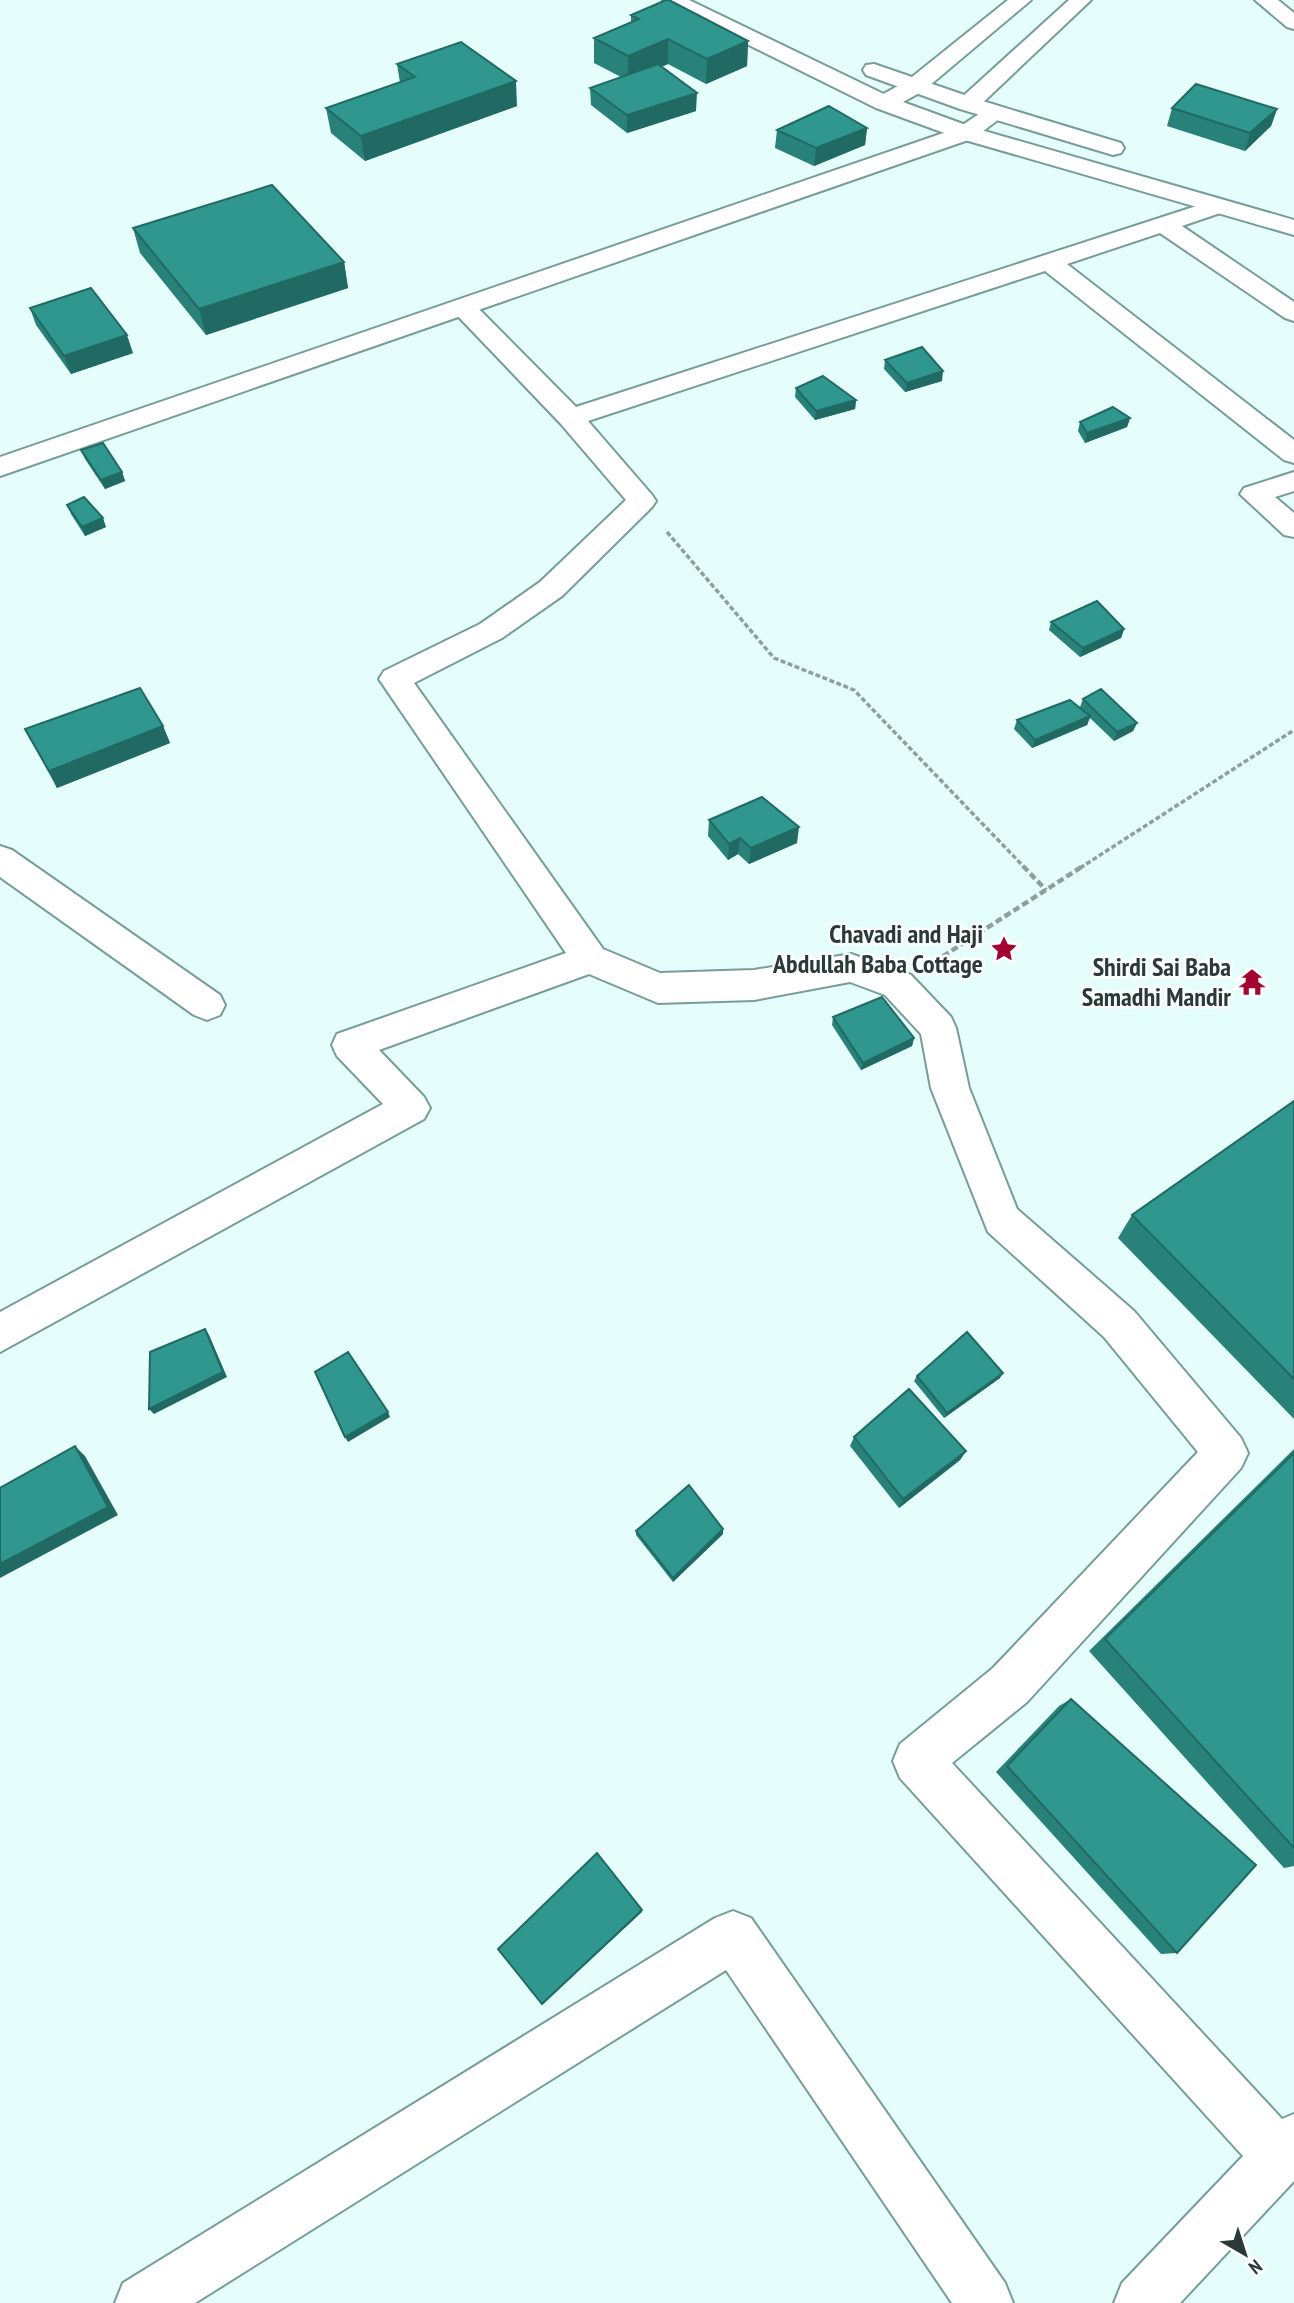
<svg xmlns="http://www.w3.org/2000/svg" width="1294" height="2303" font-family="'PT Sans Narrow',sans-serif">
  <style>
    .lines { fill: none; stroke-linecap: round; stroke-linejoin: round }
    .minor-casing { stroke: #769d98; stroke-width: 4 }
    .major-casing { stroke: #769d98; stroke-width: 4 }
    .highway-casing { stroke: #769d98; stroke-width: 4 }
    .path-far1 { stroke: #8ca09e; stroke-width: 3.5; stroke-dasharray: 5 2.5; stroke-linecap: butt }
    .path { stroke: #8ca09e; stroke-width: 4.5; stroke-dasharray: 7 3.5; stroke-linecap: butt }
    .minor { fill: #fff; fill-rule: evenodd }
    .major { fill: #fff; fill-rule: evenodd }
    .highway { fill: #fff; fill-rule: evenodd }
    .wall { fill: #28827a }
    .shaded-wall { fill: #216a63 }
    .building { fill: #2f978e; stroke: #216a63; stroke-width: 2 }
    .labels { text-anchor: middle; stroke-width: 5; stroke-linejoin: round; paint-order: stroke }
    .poi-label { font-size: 26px; font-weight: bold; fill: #2a3a38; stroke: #fff; text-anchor: end }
  </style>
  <rect width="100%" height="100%" fill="#e6fefb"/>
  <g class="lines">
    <defs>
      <path id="minor" d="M 1255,0 L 1278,0 L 1294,13 L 1294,29 L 1287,27 Z
        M 1218,199 L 1226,201 L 1230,206 L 1226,211 L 1182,226 L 1294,302 L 1294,321 L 1285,318 L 1160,233 L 1067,264 L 1294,440 L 1294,463 L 1284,460 L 1045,271 L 588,421 L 652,495 L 656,501 L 652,507 L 562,596 L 502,638 L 414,683 L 603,949 L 660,973 L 754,970 L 851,954 L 911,975 L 951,1017 L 956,1028 L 969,1088 L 1017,1209 L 1134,1311 L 1241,1438 L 1248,1453 L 1241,1468 L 1027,1702 L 952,1763 L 1282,2119 L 1294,2114 L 1294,2181 L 1180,2303 L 1114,2303 L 1122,2283 L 1243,2156 L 900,1778 L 893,1761 L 900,1744 L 993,1668 L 1198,1452 L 1104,1337 L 988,1232 L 931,1088 L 921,1034 L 885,995 L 850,982 L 754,1000 L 658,1003 L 589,974 L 379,1050 L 424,1097 L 430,1108 L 424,1119 L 0,1352 L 0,1312 L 383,1104 L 337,1056 L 332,1045 L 337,1034 L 566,953 L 379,679 L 384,671 L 480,624 L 540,582 L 626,500 L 561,424 L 454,312 L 450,307 L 454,302 L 463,299 L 472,302 L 576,407 Z
        M 1294,472 L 1294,491 L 1275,497 L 1294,513 L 1294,537 L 1284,535 L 1240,494 L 1244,488 Z
        M 0,846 L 12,850 L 220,995 L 225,1005 L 220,1015 L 207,1020 L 194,1015 L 0,877 Z
        M 733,1911 L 751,1918 L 1005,2283 L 1013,2303 L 952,2303 L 726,1970 L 195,2303 L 115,2303 L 123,2283 L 715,1918 Z"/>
      <path id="major" d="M 1008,0 L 1031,0 L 923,91 L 892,108 L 876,108 L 873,103 L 876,98 L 907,81 Z
        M 1069,0 L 1091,0 L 976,109 L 960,109 L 957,104 L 960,99 Z
        M 996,106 L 1004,108 L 1007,113 L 974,138 L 0,476 L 0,457 L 958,128 L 988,108 Z"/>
      <path id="highway" d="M 663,0 L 689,0 L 892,98 L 974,128 L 1294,220 L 1294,235 L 958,138 L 876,108 L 666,4 Z
        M 874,64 L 976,99 L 1121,143 L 1124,148 L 1121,153 L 1113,155 L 960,109 L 866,75 L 863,70 L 866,65 Z"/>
    </defs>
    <!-- minor casing -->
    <use href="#minor" class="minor-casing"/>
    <!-- major casing -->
    <use href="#major" class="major-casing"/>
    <!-- highway casing -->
    <use href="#highway" class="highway-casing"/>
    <!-- path-far1 -->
    <path class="path-far1" d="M 667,532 L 774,658 L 854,690 L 1025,868
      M 1080,868 L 1294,730"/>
    <!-- path -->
    <path class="path" d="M 1023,866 L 1046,890
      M 934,962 L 1083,866"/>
    <!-- minor -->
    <use href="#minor" class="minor"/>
    <!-- major -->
    <use href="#major" class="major"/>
    <!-- highway -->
    <use href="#highway" class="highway"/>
  </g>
  <!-- wall -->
  <path class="wall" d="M 631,15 L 748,41 L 747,66 L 706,84 L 668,64 L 661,67 L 696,111 L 627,133 L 591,105 L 590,88 L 621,77 L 594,63 L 594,38 L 631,23 Z
    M 397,64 L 517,106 L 365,161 L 331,133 L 326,108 L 400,83 Z
    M 1172,108 L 1277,109 L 1271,126 L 1245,151 L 1167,126 Z
    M 867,128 L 865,145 L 814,166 L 775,148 L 777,130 Z
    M 133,228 L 344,262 L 348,288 L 206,335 L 140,253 Z
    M 30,308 L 133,353 L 71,374 L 36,325 Z
    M 885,360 L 942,381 L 905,392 L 884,369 Z
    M 796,388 L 856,400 L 855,409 L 815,420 L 795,397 Z
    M 1130,418 L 1127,427 L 1085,443 L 1078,431 L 1080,422 Z
    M 81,450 L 122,472 L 125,481 L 105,489 L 85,459 Z
    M 67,505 L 106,527 L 85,536 L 71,514 Z
    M 1051,622 L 1124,629 L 1121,638 L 1080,657 L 1049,630 Z
    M 1083,699 L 1137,723 L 1133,731 L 1114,741 L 1090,718 L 1087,725 L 1032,748 L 1014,729 L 1017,720 L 1080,707 Z
    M 163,726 L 170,743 L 57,788 L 25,729 Z
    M 709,820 L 797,843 L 749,864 L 738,854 L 728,860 L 708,836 Z
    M 833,1017 L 914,1038 L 912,1046 L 861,1070 L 832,1025 Z
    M 1294,1101 L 1294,1419 L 1118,1238 L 1132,1215 Z
    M 917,1376 L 1000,1378 L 944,1418 L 914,1381 Z
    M 854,1437 L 966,1451 L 960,1460 L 899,1508 L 850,1446 Z
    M 1294,1449 L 1294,1866 L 1284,1868 L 1089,1651 Z
    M 723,1529 L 723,1534 L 673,1582 L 636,1535 L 636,1531 Z
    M 1071,1699 L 1177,1953 L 1161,1954 L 996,1772 L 1059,1706 Z"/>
  <!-- shaded-wall -->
  <path class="shaded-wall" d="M 668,39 L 668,64 L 628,81 L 628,56 Z
    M 748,41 L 747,66 L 706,84 L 707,59 Z
    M 516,81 L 517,106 L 365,161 L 361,136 Z
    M 697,93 L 696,111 L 627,133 L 627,115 Z
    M 1277,109 L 1271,126 L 1245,151 L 1250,133 Z
    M 867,128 L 865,145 L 814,166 L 816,148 Z
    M 344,262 L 348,288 L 206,335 L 199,309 Z
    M 127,335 L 133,353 L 71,374 L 64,356 Z
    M 943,371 L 942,381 L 905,392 L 907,383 Z
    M 856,400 L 855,409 L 815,420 L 816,411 Z
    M 1130,418 L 1127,427 L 1085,443 L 1087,433 Z
    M 122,472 L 125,481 L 105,489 L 101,480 Z
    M 103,518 L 106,527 L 85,536 L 82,527 Z
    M 1124,629 L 1121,638 L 1080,657 L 1083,648 Z
    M 1090,716 L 1087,725 L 1032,748 L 1035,740 Z
    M 1137,723 L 1133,731 L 1114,741 L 1117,732 Z
    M 163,726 L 170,743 L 57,788 L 49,771 Z
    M 799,827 L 797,843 L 749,864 L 751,848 Z
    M 740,838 L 738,854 L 728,860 L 729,844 Z
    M 914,1038 L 912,1046 L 861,1070 L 863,1063 Z
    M 205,1329 L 209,1335 L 227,1377 L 154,1414 L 149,1409 Z
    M 1003,1373 L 1000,1378 L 944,1418 L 947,1413 Z
    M 388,1412 L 390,1417 L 348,1442 L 345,1437 Z
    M 75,1446 L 85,1456 L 118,1515 L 0,1578 L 0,1564 Z
    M 966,1451 L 960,1460 L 899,1508 L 903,1499 Z
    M 723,1529 L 723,1534 L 673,1582 L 673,1578 Z
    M 642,1910 L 642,1912 L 544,2003 L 542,2004 Z"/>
  <!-- building -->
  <path class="building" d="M 666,0 L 669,0 L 748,41 L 707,59 L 668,39 L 628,56 L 594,38 L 639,19 L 631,15 Z
    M 461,42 L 516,81 L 361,136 L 326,108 L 415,77 L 397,64 Z
    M 658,64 L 697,93 L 627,115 L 590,88 Z
    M 1196,84 L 1277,109 L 1250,133 L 1172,108 Z
    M 829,106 L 867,128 L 816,148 L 777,130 Z
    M 272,185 L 344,262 L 199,309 L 133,228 Z
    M 91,288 L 127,335 L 64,356 L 30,308 Z
    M 922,347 L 943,371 L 907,383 L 885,360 Z
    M 823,376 L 856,400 L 816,411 L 796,388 Z
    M 1113,407 L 1130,418 L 1087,433 L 1080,422 Z
    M 103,443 L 122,472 L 101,480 L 81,450 Z
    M 84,497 L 103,518 L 82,527 L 67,505 Z
    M 1097,601 L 1124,629 L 1083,648 L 1051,622 Z
    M 140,688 L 163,726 L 49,771 L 25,729 Z
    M 1101,689 L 1137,723 L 1117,732 L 1083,699 Z
    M 1070,700 L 1090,716 L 1035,740 L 1017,720 Z
    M 762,797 L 799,827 L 751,848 L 740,838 L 729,844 L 709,820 Z
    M 882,997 L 914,1038 L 863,1063 L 833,1017 Z
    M 1294,1101 L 1294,1379 L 1132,1215 Z
    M 205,1329 L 223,1372 L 149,1409 L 150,1352 Z
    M 967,1332 L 1003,1373 L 947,1413 L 917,1376 Z
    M 348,1352 L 388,1412 L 345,1437 L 315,1372 Z
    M 909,1389 L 966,1451 L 903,1499 L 854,1437 Z
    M 75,1446 L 108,1507 L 0,1564 L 0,1488 Z
    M 1294,1453 L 1294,1848 L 1105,1639 Z
    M 689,1485 L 723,1529 L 673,1578 L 636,1531 Z
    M 1071,1699 L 1256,1865 L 1177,1953 L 1007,1766 Z
    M 597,1853 L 642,1910 L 542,2004 L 498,1949 Z"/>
  <!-- icons -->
  <defs>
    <symbol id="sight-bare" viewBox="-9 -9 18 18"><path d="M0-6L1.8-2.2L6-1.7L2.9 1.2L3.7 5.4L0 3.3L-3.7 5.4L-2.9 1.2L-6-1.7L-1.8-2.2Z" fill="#a30430" stroke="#fff" stroke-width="2.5" paint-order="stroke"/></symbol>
    <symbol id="temple-bare" viewBox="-9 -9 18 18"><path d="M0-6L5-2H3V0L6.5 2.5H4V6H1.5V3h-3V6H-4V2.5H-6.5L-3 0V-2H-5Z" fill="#a30430" stroke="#fff" stroke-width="2.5" paint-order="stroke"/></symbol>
  </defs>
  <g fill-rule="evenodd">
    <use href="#sight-bare" x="985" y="930" width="38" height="38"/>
    <use href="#temple-bare" x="1233" y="963" width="38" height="38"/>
  </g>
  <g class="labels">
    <!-- poi labels -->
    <g class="poi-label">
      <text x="983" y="943">Chavadi and Haji<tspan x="983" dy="30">Abdullah Baba Cottage</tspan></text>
      <text x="1231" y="976">Shirdi Sai Baba<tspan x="1231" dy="30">Samadhi Mandir</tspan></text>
    </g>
  </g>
  <!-- north arrow -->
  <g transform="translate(1245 2254) rotate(141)" stroke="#ffffff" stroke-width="5" paint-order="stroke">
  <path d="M0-5L12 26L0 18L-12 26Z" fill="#2a3a38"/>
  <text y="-10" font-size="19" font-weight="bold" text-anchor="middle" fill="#2a3a38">N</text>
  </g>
</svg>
